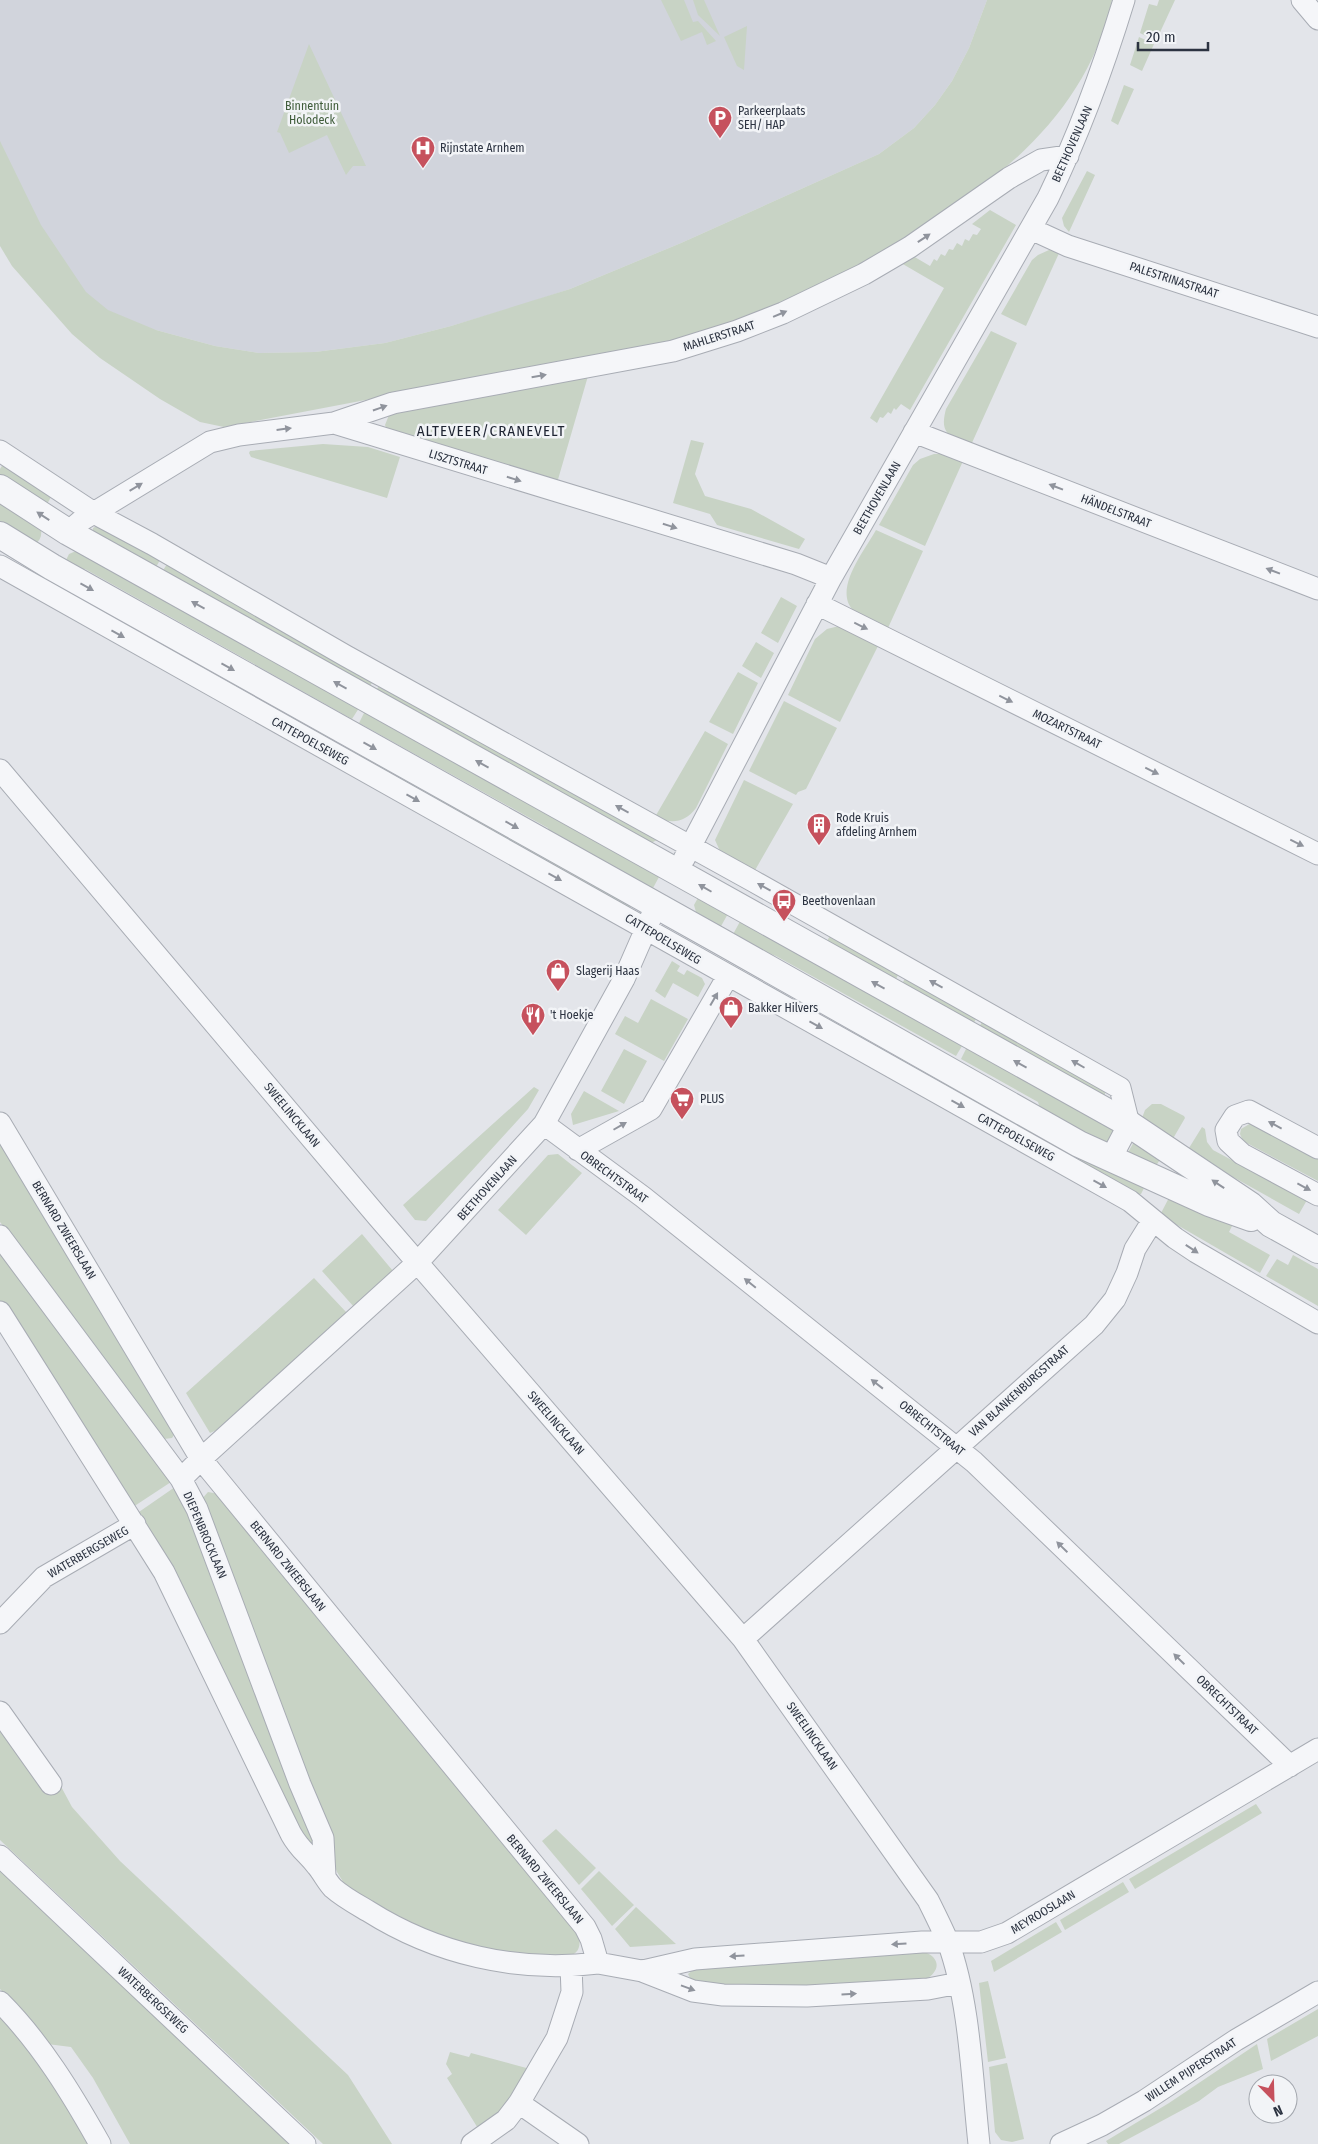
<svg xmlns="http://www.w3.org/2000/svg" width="1318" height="2144" font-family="'Fira Sans Condensed',sans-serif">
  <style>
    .built { fill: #d1d4dc }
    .green { fill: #c8d3c5 }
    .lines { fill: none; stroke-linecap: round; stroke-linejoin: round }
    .minor-casing { stroke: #a8acb4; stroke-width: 23 }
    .tertiary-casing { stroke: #a8acb4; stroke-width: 28 }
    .minor { stroke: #f5f6f9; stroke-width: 21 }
    .tertiary { stroke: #f5f6f9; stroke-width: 26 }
    .oneway { fill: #90949d }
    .labels { text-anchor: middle; stroke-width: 5; stroke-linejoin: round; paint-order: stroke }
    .park-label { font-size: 12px; fill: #3f5c3a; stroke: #f2f4f7 }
    .poi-label { font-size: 12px; fill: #2c3341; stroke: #f2f4f7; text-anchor: start }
    .street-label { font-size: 12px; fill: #2c3341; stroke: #f2f4f7 }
    .quarter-label { font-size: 15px; letter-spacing: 1px; fill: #1e2432; stroke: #f2f4f7 }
  </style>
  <rect width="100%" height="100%" fill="#e3e5ea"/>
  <!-- built -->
  <path class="built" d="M 0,0 L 987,0 L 969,48 L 952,81 L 935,105 L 914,128 L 879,154 L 681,243 L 570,289 L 512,308 L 451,326 L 385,343 L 315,352 L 259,353 L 215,346 L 156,330 L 106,327 L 0,184 Z"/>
  <!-- green -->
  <path class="green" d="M 661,0 L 684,0 L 693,22 L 698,21 L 716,41 L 707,45 L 702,32 L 681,41 Z
    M 693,0 L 704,0 L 720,36 L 698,15 Z
    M 987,0 L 1112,0 C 1087,115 995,185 899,241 C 874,256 849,273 823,285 C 774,308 723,326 671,342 L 224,427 L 200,422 L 160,399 L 100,358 L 72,334 L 12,266 L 0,246 L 0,141 L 41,225 L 86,292 L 108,310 L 156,330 L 215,346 L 259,353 L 315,352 L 385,343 L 451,326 L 570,289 L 681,243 L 879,154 L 914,128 L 935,105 L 952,81 L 969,48 Z
    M 1159,0 L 1175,0 L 1156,41 L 1140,33 L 1149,4 L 1157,6 Z
    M 747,26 L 744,70 L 737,66 L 724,37 Z
    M 1139,37 L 1154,44 L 1142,71 L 1130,65 Z
    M 309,44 L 366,166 L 353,166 L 346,175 L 327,135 L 289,153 L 280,133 L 277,132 Z
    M 1124,85 L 1134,89 L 1118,125 L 1111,121 Z
    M 1087,171 L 1095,175 L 1069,232 L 1064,226 L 1062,218 Z
    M 990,210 L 1016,225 L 910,410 L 901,404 L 896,410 L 894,408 L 891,414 L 888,412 L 883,418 L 880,417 L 877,423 L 870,418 L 944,288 L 901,263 L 913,256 L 930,266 L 934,259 L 937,261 L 941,254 L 945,256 L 949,249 L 953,250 L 957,243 L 962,246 L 965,239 L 969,241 L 973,234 L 977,235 L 981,229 L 972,224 Z
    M 1049,250 L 1060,251 L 1026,326 L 1001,314 L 1032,260 L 1038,255 Z
    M 991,331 L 1017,343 L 971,445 C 950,436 939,435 946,409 Z
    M 588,376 L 557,483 L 387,430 L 385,425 L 389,415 L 394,413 Z
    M 691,440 L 704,443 L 695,474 L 705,496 L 751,509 L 805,539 L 799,549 L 717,525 L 710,514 L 673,503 Z
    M 323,444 L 368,447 L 400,457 L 387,498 L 251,457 L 249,453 L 250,451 Z
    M 934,454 L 941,454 L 963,461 L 925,546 L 879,525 L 913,465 L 920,459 Z
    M 3,464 L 51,497 L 46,506 L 0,475 L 0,469 Z
    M 0,501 L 41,530 C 42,536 40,541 35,544 L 0,527 Z
    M 98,525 L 160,560 L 155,569 L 93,533 L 93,528 Z
    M 876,530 L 923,551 L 888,628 C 877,622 862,618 853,610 C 833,589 865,550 876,530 Z
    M 76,551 L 359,708 L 352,719 L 85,569 L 71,572 L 66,560 L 69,554 Z
    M 167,564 L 374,679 L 369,688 L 162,572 Z
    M 781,597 L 797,606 L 778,643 L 761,633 Z
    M 839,626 L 879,644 L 840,722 L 788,695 L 815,639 L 827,629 Z
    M 756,642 L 774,653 L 761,678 L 742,666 Z
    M 738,672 L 758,683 L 733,734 L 709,722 Z
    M 381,683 L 657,840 L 651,843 L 375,692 Z
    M 784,701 L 837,728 L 806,789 L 798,792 L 796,795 L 749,771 Z
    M 365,711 L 659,873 L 659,877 L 653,888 L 551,841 L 548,828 L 359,723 Z
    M 705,731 L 728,744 L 696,808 C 685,823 671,824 655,817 Z
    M 348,741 L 632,904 L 629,908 L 343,750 Z
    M 744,780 L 793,804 L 754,872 L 720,851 L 715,840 Z
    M 699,896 L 730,910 L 720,928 L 696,912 L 694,905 Z
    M 742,918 L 965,1041 L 956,1056 L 776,956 L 768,953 L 759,955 L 732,936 Z
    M 831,934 L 899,973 L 894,983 L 901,986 L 906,976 L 977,1017 L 970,1030 L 823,948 Z
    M 672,961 L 680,966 L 677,971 L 684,975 L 687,970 L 702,978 L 705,984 L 698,997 L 673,983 L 665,998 L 655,991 Z
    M 651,999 L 688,1019 L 664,1061 L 615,1034 L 625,1016 L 638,1023 Z
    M 983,1020 L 1105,1089 L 1105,1097 L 976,1033 Z
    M 969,1043 L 1115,1131 L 1110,1144 L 1042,1115 L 1038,1102 L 961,1059 Z
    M 624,1049 L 647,1061 L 624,1104 L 601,1091 Z
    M 951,1078 L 1147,1182 L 1141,1194 L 1137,1194 L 945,1087 Z
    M 534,1087 L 539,1090 L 528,1109 L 426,1221 L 415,1220 L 403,1205 Z
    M 584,1091 L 619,1111 L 573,1125 L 571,1114 Z
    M 1152,1104 L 1161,1104 L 1184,1116 L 1185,1118 L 1171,1142 L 1142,1118 L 1145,1110 Z
    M 1251,1123 L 1318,1158 L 1318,1181 L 1243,1141 L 1240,1134 L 1241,1129 Z
    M 1202,1127 L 1205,1129 L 1207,1142 L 1213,1150 L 1307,1200 L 1299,1214 L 1233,1177 L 1189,1148 Z
    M 0,1138 L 174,1430 L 174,1435 L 172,1438 L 164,1439 L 0,1222 Z
    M 1135,1140 L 1161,1158 L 1154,1169 L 1126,1156 Z
    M 558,1154 L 582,1173 L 526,1235 L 498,1210 L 548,1155 Z
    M 1172,1192 L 1234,1222 L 1229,1232 L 1270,1255 L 1260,1273 L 1160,1215 Z
    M 362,1234 L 393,1271 L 354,1307 L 322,1271 Z
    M 0,1250 L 171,1482 L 133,1507 L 0,1301 Z
    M 1293,1255 L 1318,1269 L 1318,1306 L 1266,1276 L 1277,1259 L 1288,1265 Z
    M 314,1278 L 347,1313 L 217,1430 L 210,1433 L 186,1393 Z
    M 175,1487 L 178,1487 L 316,1842 L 308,1845 L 136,1514 Z
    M 208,1492 L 219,1494 L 578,1932 C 582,1947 579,1955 563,1958 L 499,1952 L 449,1940 L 420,1929 L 345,1885 L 337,1872 L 201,1500 Z
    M 0,1726 L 57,1779 L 72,1807 L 120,1861 L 348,2075 L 392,2144 L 323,2144 L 0,1840 Z
    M 1256,1804 L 1262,1813 L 1135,1889 L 1129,1879 Z
    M 556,1829 L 596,1868 L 579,1885 L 542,1841 Z
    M 0,1870 L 289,2144 L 130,2144 L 93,2078 L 71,2047 L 47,2044 L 19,2008 L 0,1989 Z
    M 599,1871 L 634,1905 L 612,1926 L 581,1889 Z
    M 1123,1882 L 1129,1892 L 1065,1930 L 1060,1920 Z
    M 636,1907 L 676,1944 L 630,1947 L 615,1929 Z
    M 1056,1922 L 1062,1932 L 994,1972 L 991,1961 Z
    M 922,1951 C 941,1957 941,1971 925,1980 C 847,1985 768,1994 691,1980 L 688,1974 L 695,1968 Z
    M 988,1981 L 1006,2058 L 988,2062 L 979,1983 Z
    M 1318,2009 L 1318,2036 L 1271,2061 L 1267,2039 Z
    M 0,2015 L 32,2053 L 90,2144 L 0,2144 Z
    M 1257,2044 L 1263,2069 L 1218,2087 L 1199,2101 L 1119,2144 L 1108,2144 L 1106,2141 L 1169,2103 Z
    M 450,2052 L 469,2057 L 471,2053 L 530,2069 L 503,2113 L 479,2130 L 447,2078 L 452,2074 L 446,2064 Z
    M 1007,2063 L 1024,2139 L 1012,2142 L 1001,2140 L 995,2132 L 989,2067 Z"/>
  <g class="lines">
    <defs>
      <path id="minor" d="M 1302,0 L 1318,19
        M 1031,229 L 1068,246 L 1318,327
        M 334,423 L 393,403 L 673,351 L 737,331 L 783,313 L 864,274 L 910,247 L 1009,178 L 1041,160 L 1068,156
        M 914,432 L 1318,589
        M 0,451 L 94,513 L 152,544 L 346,656 L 753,881 L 1120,1088 L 1129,1124 L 1111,1158
        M 68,532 L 82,520 L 210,442 L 239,435 L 334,423 L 796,564 L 831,578
        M 0,566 L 1130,1201 L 1175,1238 L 1196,1252 L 1318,1323
        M 817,604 L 1318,854
        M 0,770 L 378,1217 L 743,1639 L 928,1900 C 935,1914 942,1928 948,1942 C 970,2002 972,2080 979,2144
        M 684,859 L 831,578 L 1048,198 C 1079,134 1103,69 1124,0
        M 0,1123 L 201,1459 L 585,1927 L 591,1939 L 598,1963 L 642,1971 L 693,1991 L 723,1995 L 807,1996 L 928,1989 L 959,1983
        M 544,1124 L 643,1197 L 974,1462 L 1290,1766
        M 1318,1148 L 1249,1111 L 1235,1116 L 1226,1130 L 1228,1141 L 1242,1154 L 1318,1195
        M 578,1150 L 651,1109 L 728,976
        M 0,1236 L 181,1479 L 197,1509 L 300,1784 L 323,1838 L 325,1876
        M 0,1312 L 164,1572 L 291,1834 C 300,1850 307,1853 317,1866 C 323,1873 327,1882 333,1888 C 343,1897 356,1904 368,1911 C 436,1954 517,1973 598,1963
        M 181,1479 L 201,1459 L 418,1262 L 544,1124 L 624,979 L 652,915
        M 0,1623 L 44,1577 L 135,1524
        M 743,1639 L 1094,1325 L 1115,1299 L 1127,1273 L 1135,1249 L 1153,1220
        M 0,1712 L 51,1784
        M 0,1856 L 305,2144
        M 643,1971 L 695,1959 L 922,1942 L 981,1942 L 1007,1933 L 1318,1749
        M 0,2002 C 41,2043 72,2094 100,2144
        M 519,2103 L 578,2144
        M 472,2144 L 506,2120 L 519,2103 L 557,2038 L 572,1992 L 571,1966
        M 1061,2144 L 1102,2125 L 1144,2101 L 1236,2040 L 1318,1992"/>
      <path id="tertiary" d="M 0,488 L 68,532 L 1129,1124 L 1250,1205 L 1271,1224 L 1318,1250
        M 0,535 L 52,567 L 720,941 L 1079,1144 L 1209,1203 L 1251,1218"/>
    </defs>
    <!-- minor casing -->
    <use href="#minor" class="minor-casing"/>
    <!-- tertiary casing -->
    <use href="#tertiary" class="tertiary-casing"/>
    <!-- minor -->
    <use href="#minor" class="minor"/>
    <!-- tertiary -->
    <use href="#tertiary" class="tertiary"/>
  </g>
  <!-- one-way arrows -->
  <defs><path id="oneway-solid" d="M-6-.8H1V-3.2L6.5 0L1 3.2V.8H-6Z" transform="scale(1.25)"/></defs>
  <g class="oneway">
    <use href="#oneway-solid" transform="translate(924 238) rotate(-34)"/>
    <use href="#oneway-solid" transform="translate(780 314) rotate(-23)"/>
    <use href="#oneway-solid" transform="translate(539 376) rotate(-10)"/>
    <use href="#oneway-solid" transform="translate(380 408) rotate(-19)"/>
    <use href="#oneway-solid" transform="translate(284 429) rotate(-7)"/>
    <use href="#oneway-solid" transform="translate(514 479) rotate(17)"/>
    <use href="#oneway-solid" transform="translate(136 487) rotate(-31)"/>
    <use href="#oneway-solid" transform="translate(1056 487) rotate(-159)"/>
    <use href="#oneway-solid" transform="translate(43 516) rotate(-147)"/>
    <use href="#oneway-solid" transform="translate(670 526) rotate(17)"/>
    <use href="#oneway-solid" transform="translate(1273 571) rotate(-159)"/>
    <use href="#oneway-solid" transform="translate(87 587) rotate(29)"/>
    <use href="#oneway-solid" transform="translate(198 605) rotate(-151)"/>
    <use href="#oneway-solid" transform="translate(861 626) rotate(26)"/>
    <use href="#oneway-solid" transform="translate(118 634) rotate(29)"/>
    <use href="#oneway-solid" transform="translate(228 667) rotate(29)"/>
    <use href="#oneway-solid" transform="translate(340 685) rotate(-151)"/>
    <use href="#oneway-solid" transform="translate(1006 699) rotate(26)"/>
    <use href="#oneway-solid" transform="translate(370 746) rotate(29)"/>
    <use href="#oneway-solid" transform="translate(482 764) rotate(-151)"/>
    <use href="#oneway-solid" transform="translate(1152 771) rotate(26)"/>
    <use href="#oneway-solid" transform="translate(413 798) rotate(29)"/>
    <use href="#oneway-solid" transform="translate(622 809) rotate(-151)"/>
    <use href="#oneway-solid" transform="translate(512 825) rotate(29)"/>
    <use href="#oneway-solid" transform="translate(1297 843) rotate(26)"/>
    <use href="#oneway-solid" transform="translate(555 877) rotate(29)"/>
    <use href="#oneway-solid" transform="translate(764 887) rotate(-151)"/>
    <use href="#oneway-solid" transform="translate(705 888) rotate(-150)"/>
    <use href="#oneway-solid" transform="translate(936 984) rotate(-151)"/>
    <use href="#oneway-solid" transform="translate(878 985) rotate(-151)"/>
    <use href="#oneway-solid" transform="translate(714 999) rotate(-60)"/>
    <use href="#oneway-solid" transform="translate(816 1025) rotate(29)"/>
    <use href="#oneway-solid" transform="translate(1020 1064) rotate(-151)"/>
    <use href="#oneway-solid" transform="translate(1078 1064) rotate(-150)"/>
    <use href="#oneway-solid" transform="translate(958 1104) rotate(29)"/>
    <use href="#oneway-solid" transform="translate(1275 1125) rotate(-152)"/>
    <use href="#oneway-solid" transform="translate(620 1126) rotate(-30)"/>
    <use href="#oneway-solid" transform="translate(1100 1184) rotate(29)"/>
    <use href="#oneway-solid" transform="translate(1218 1184) rotate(-146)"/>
    <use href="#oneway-solid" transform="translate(1304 1187) rotate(28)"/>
    <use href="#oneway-solid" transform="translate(1192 1249) rotate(33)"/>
    <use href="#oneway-solid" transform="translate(750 1283) rotate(-141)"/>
    <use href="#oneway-solid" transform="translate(877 1384) rotate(-142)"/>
    <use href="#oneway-solid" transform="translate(1062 1547) rotate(-136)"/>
    <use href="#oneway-solid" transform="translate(1179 1659) rotate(-136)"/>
    <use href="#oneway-solid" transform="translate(899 1944) rotate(176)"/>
    <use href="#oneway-solid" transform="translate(737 1956) rotate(176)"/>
    <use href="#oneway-solid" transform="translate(688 1988) rotate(20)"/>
    <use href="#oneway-solid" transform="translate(849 1994) rotate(-3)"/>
  </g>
  <!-- icons -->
  <defs>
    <symbol id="parking-pin" viewBox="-11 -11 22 30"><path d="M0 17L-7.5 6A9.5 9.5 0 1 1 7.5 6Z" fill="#c6515d" stroke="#f2f4f7"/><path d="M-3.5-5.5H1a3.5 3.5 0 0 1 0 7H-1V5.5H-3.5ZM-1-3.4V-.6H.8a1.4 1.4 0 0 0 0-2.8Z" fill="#fff"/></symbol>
    <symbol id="hospital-pin" viewBox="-11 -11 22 30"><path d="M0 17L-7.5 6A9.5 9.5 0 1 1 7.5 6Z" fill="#c6515d" stroke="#f2f4f7"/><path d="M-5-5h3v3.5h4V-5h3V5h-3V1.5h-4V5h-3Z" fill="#fff"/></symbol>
    <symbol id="building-pin" viewBox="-11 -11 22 30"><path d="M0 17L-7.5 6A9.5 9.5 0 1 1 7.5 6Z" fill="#c6515d" stroke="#f2f4f7"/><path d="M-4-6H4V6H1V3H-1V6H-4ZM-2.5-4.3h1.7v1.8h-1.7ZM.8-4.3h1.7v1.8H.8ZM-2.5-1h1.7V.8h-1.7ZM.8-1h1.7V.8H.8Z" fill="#fff"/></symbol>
    <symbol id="bus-pin" viewBox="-11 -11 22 30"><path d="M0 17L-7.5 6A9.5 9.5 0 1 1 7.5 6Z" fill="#c6515d" stroke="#f2f4f7"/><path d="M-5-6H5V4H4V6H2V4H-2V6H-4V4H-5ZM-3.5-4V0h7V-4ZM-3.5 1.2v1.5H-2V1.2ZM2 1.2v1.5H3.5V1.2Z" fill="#fff"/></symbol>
    <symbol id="shop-pin" viewBox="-11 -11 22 30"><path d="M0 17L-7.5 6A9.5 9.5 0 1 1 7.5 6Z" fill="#c6515d" stroke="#f2f4f7"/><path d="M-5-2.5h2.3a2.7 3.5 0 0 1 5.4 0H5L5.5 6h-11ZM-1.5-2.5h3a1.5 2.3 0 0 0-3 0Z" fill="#fff"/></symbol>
    <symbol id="restaurant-pin" viewBox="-11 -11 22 30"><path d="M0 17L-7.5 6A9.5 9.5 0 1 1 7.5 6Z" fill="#c6515d" stroke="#f2f4f7"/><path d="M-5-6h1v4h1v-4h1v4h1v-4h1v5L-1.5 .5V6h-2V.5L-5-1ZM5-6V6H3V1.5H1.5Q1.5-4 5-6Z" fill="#fff"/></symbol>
    <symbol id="supermarket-pin" viewBox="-11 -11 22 30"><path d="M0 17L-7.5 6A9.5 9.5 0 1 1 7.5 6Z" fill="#c6515d" stroke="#f2f4f7"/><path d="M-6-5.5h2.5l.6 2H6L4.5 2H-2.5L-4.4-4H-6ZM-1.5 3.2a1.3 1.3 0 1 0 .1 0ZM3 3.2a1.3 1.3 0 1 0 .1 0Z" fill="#fff"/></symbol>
  </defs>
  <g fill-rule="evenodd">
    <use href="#parking-pin" x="706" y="104" width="28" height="38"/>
    <use href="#hospital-pin" x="409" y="134" width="28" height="38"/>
    <use href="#building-pin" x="805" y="811" width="28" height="38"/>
    <use href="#bus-pin" x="770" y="887" width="28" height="38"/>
    <use href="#shop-pin" x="544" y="957" width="28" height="38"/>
    <use href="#shop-pin" x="717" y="994" width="28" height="38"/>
    <use href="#restaurant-pin" x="519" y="1001" width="28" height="38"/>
    <use href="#supermarket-pin" x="668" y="1085" width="28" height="38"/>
  </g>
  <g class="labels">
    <!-- park labels -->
    <g class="park-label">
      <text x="312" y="110">Binnentuin<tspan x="312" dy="14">Holodeck</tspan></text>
    </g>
    <!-- poi labels -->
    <g class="poi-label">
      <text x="738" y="115">Parkeerplaats<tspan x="738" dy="14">SEH/ HAP</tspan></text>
      <text x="440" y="152">Rijnstate Arnhem</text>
      <text x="836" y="822">Rode Kruis<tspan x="836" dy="14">afdeling Arnhem</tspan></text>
      <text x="802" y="905">Beethovenlaan</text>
      <text x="576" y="975">Slagerij Haas</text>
      <text x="748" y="1012">Bakker Hilvers</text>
      <text x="550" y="1019">'t Hoekje</text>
      <text x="700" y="1103">PLUS</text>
    </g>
    <!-- street labels -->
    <g class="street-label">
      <text transform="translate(1072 144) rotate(-66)" y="4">BEETHOVENLAAN</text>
      <text transform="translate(1174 280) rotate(18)" y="4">PALESTRINASTRAAT</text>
      <text transform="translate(719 336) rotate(-18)" y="4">MAHLERSTRAAT</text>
      <text transform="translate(458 462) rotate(17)" y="4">LISZTSTRAAT</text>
      <text transform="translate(877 498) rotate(-60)" y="4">BEETHOVENLAAN</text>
      <text transform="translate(1116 511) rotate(21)" y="4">HÄNDELSTRAAT</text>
      <text transform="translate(1067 729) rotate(26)" y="4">MOZARTSTRAAT</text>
      <text transform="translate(310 741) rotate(29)" y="4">CATTEPOELSEWEG</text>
      <text transform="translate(663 939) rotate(31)" y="4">CATTEPOELSEWEG</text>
      <text transform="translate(292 1115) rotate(50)" y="4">SWEELINCKLAAN</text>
      <text transform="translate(1016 1137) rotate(29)" y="4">CATTEPOELSEWEG</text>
      <text transform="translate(614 1177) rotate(36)" y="4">OBRECHTSTRAAT</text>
      <text transform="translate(487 1188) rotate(-48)" y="4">BEETHOVENLAAN</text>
      <text transform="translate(64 1230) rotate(59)" y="4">BERNARD ZWEERSLAAN</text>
      <text transform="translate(1019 1391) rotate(-42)" y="4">VAN BLANKENBURGSTRAAT</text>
      <text transform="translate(556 1423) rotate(49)" y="4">SWEELINCKLAAN</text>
      <text transform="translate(932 1428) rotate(39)" y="4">OBRECHTSTRAAT</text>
      <text transform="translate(205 1535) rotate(67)" y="4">DIEPENBROCKLAAN</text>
      <text transform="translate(88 1552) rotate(-30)" y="4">WATERBERGSEWEG</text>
      <text transform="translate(288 1566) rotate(51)" y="4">BERNARD ZWEERSLAAN</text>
      <text transform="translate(1227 1705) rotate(44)" y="4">OBRECHTSTRAAT</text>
      <text transform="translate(812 1736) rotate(55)" y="4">SWEELINCKLAAN</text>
      <text transform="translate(545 1879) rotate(50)" y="4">BERNARD ZWEERSLAAN</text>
      <text transform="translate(1043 1912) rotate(-31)" y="4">MEYROOSLAAN</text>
      <text transform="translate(153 2000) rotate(43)" y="4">WATERBERGSEWEG</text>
      <text transform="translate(1191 2070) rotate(-33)" y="4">WILLEM PIJPERSTRAAT</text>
    </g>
    <!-- quarter labels -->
    <g class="quarter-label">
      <text x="491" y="436">ALTEVEER/CRANEVELT</text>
    </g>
  </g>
  <!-- north arrow -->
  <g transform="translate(1273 2099) rotate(157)"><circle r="24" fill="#f2f4f7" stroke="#a3a7ae"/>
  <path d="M0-4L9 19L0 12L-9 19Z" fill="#c6515d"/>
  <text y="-8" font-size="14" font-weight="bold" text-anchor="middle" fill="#2c3341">N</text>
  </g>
  <!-- scale -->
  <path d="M1138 42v8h70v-8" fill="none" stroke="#2c3341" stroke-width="2.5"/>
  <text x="1146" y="42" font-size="15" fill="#2c3341" stroke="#f2f4f7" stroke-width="4" paint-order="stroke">20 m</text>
</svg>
